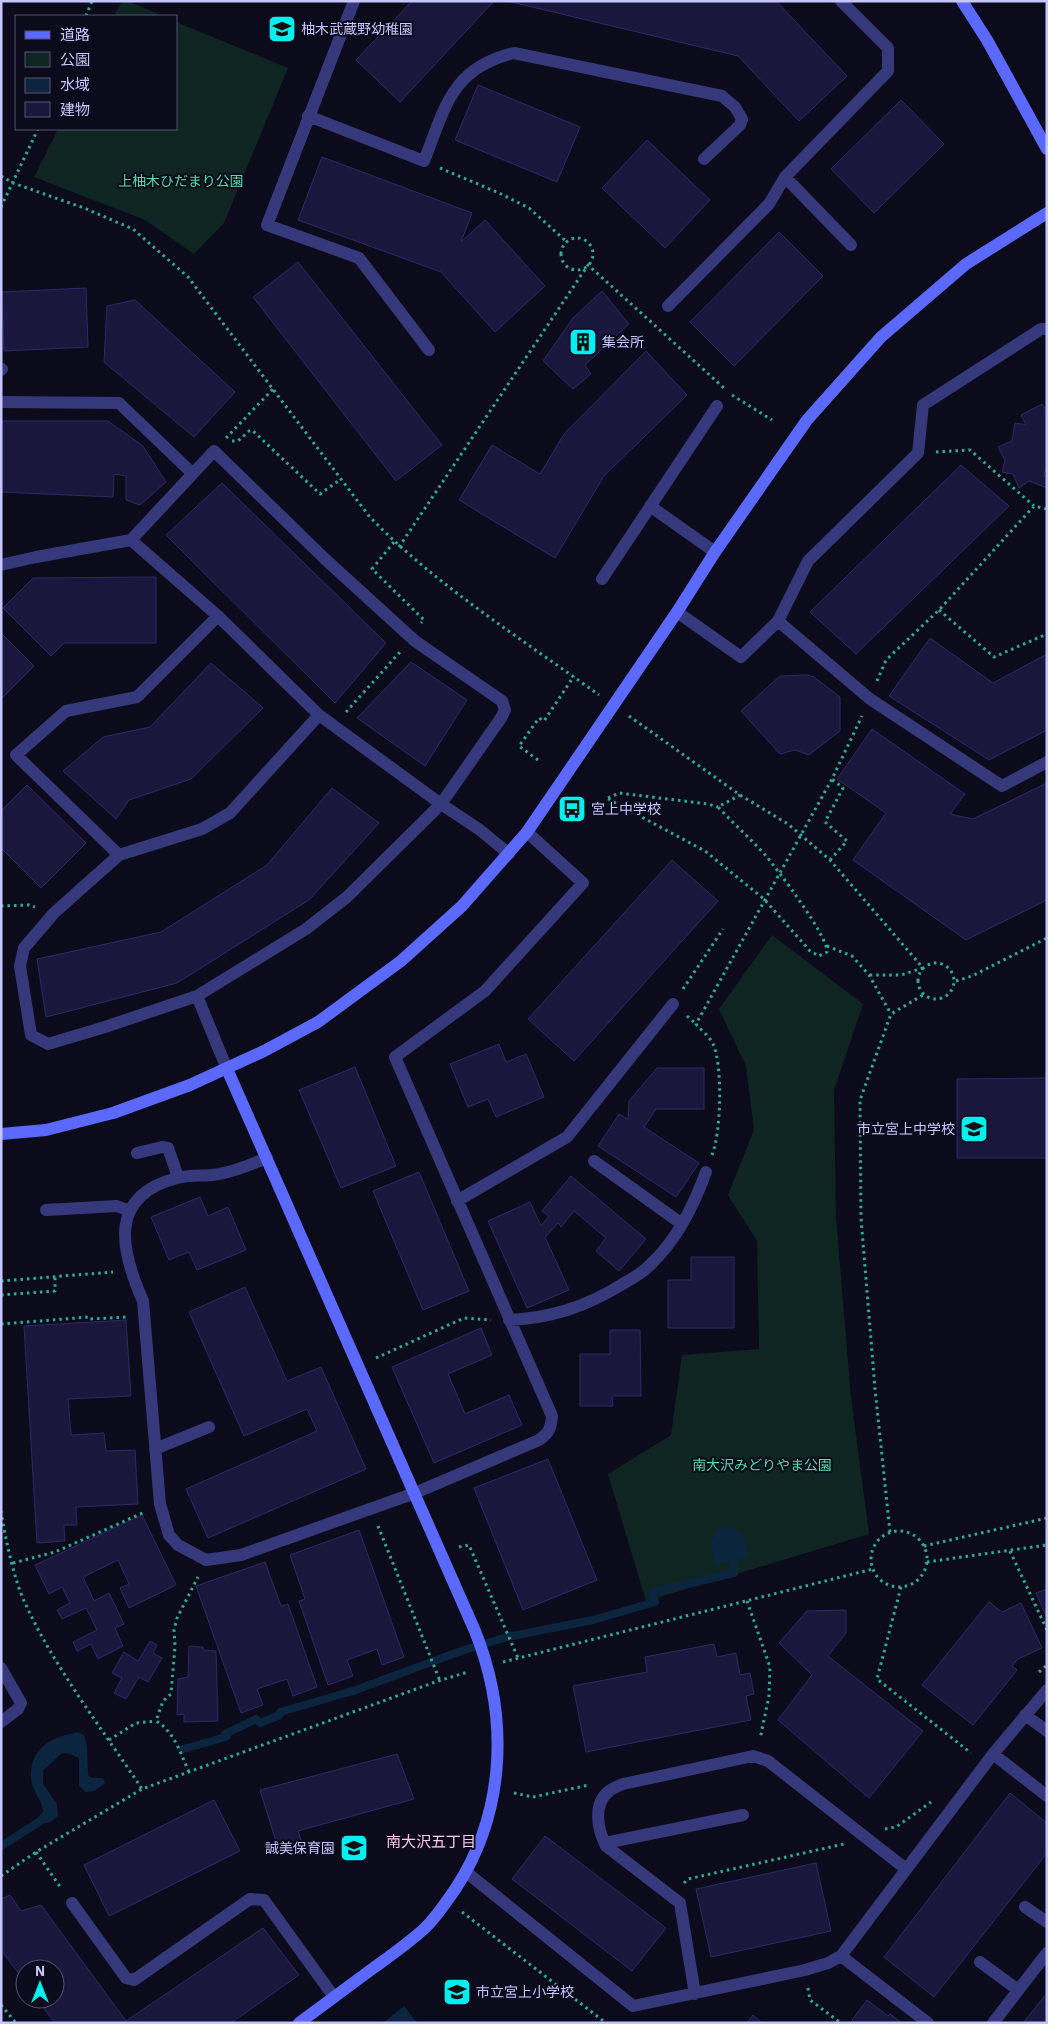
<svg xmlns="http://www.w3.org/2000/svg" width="1048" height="2024" font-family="'IBM Plex Sans','Noto Sans JP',sans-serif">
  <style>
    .green { fill: #0e2522 }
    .water { fill: #0b253f }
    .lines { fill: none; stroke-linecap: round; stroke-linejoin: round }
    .stream { stroke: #0b253f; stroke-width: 8 }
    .building { fill: #1a173c; stroke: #2e2869 }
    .path { stroke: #2bad98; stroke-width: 3; stroke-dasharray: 2.5 4; stroke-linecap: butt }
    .lane { stroke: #35397b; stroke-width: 12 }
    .secondary { stroke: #5c69ff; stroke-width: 12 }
    .labels { text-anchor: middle; stroke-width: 4; stroke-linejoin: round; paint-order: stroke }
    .poi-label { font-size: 14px; fill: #c6c5ff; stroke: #0c0b1b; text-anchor: start }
    .park-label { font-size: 14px; fill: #51dfad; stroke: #0c0b1b }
    .neighbourhood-label { font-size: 15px; fill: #ffc7f0; stroke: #0c0b1b }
  </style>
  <rect width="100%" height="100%" fill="#0c0b1b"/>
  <!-- green -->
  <path class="green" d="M 122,1 L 127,1 L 163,16 L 114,16 Z
    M 176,22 L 288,68 L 224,223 L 194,254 L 145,220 L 34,177 L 58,129 L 176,129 Z
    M 772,935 L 863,1004 L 834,1090 L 836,1217 L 851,1397 L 869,1534 L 646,1601 L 608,1474 L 671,1435 L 682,1355 L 759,1349 L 757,1241 L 728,1195 L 754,1130 L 746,1066 L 719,1009 Z"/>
  <!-- water -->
  <path class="water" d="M 724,1527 C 746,1527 745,1540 749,1558 L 714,1564 C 712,1548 706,1537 724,1527 Z
    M 77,1732 L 84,1735 L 87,1746 L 88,1775 L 92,1778 L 103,1778 L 105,1783 L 94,1791 L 86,1792 L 79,1786 L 79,1758 L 70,1754 L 62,1753 L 43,1771 L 43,1784 L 57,1804 L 58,1816 L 50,1822 L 41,1824 L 37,1818 L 43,1812 C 43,1802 36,1796 33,1787 C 27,1768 34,1750 52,1740 C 59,1736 69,1735 77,1732 Z
    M 404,2006 L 417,2023 L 383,2023 Z"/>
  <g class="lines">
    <!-- stream -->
    <path class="stream" d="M 183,1749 L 226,1737 L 225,1734 L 256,1719 L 260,1723 L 280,1715 L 280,1712 L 353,1691 L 461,1651 L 507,1637 L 593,1620 L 655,1602 L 653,1592 L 734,1573 L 733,1560
      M 1,1846 L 39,1822"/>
  </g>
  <!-- building -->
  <path class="building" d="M 412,1 L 494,1 L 400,102 L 356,60 Z
    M 507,1 L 776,1 L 847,76 L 799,121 L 738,56 Z
    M 478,85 L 580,127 L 557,182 L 455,140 Z
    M 901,100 L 944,144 L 874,213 L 831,169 Z
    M 647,140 L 710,200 L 665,248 L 602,188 Z
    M 322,157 L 472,213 L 461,242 L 485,220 L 545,286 L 495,332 L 441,272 L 298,220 Z
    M 779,232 L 823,276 L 734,366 L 690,322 Z
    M 298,262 L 442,445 L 396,481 L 253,297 Z
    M 86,288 L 88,347 L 4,351 L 2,292 Z
    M 602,291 L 629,324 L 585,365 L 591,374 L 573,389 L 543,361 L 573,318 Z
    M 135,300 L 235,392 L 194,437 L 104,362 L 107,306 Z
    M 646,351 L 687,395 L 604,476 L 555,558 L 459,500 L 492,445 L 540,474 L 564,434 Z
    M 1042,404 L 1047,410 L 1047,464 L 1044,476 L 1047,477 L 1047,488 L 1029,481 L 1019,488 L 1013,474 L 1002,472 L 1005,460 L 998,447 L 1012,441 L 1015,423 L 1026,425 L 1021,415 Z
    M 3,421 L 108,421 L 143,446 L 166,482 L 140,505 L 126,500 L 126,476 L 114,474 L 113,497 L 1,492 L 1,429 Z
    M 961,465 L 1009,506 L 856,654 L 810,612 Z
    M 222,483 L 386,643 L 335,703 L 166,535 Z
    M 156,577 L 156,643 L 64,643 L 51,656 L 3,608 L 33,578 Z
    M 1,633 L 34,666 L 1,699 Z
    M 930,638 L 993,683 L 1047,654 L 1047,730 L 989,760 L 889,696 Z
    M 411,662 L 467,700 L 425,766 L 357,718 Z
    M 211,663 L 263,708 L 191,779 L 129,800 L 116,819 L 63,771 L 103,737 L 150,727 Z
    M 807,675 L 814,677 L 840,697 L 840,731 L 809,755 L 795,750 L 780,754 L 741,711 L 780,676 Z
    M 872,729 L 965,794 L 950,814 L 973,819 L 1047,783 L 1047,900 L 966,940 L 853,860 L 886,813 L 837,779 Z
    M 27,785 L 86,843 L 41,888 L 1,848 L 1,811 Z
    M 332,788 L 379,823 L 309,900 L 177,983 L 46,1017 L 37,959 L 161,932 L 267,865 Z
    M 672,860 L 718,901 L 574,1061 L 528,1019 Z
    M 499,1044 L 506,1062 L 526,1054 L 544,1097 L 496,1117 L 488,1099 L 468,1107 L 450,1064 Z
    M 355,1067 L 396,1166 L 341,1188 L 299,1090 Z
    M 657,1068 L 704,1068 L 704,1109 L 656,1109 L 644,1127 L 699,1163 L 676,1197 L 598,1146 L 619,1114 L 628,1119 L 629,1101 Z
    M 1047,1078 L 1047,1158 L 957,1158 L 957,1079 Z
    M 419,1172 L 469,1291 L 423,1310 L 373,1191 Z
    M 571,1176 L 646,1239 L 619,1271 L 596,1251 L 606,1238 L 574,1211 L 561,1227 L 558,1223 L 545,1237 L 569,1290 L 527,1308 L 488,1221 L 530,1202 L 541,1226 L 549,1216 L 542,1211 Z
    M 200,1197 L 208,1216 L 228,1207 L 246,1250 L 197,1270 L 189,1252 L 169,1260 L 151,1217 Z
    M 691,1257 L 734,1257 L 734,1328 L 668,1328 L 668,1280 L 691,1280 Z
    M 245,1287 L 287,1381 L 321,1367 L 366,1469 L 208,1538 L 186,1489 L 317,1431 L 307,1409 L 244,1436 L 189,1312 Z
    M 126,1320 L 131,1396 L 68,1399 L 71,1435 L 104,1433 L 106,1451 L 135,1450 L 138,1504 L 76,1507 L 77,1525 L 64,1525 L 65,1541 L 37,1543 L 24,1326 Z
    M 481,1328 L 492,1355 L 448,1374 L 465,1414 L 509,1395 L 522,1425 L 434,1463 L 392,1367 Z
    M 610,1330 L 640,1330 L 641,1396 L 612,1396 L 613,1406 L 580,1406 L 580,1354 L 610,1354 Z
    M 548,1459 L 597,1580 L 523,1610 L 474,1488 Z
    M 142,1515 L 176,1585 L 129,1608 L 120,1588 L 129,1584 L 118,1560 L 83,1577 L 94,1601 L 109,1593 L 124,1624 L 115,1628 L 123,1646 L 98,1659 L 91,1644 L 77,1651 L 73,1642 L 97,1630 L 86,1608 L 62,1619 L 57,1610 L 70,1603 L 62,1587 L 49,1594 L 35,1565 Z
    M 359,1530 L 404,1657 L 382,1665 L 377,1649 L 347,1660 L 353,1676 L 328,1685 L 299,1601 L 305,1599 L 290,1555 Z
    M 265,1562 L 281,1606 L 288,1604 L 317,1687 L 293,1696 L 287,1679 L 257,1689 L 263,1705 L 241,1713 L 196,1586 Z
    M 1047,1589 L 1047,1618 L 1036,1593 Z
    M 989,1602 L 1002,1612 L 1021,1603 L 1042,1648 L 1018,1659 L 1012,1666 L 1017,1670 L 973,1725 L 922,1685 Z
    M 846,1610 L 846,1633 L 828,1656 L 923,1731 L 869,1798 L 778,1720 L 812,1675 L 779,1643 L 807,1611 Z
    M 150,1641 L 157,1645 L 153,1653 L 162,1658 L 148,1682 L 139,1677 L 126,1699 L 114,1693 L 122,1678 L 112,1673 L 124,1652 L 138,1661 Z
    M 714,1644 L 717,1657 L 736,1653 L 740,1675 L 750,1673 L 754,1694 L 746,1696 L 751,1720 L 586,1752 L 573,1686 L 647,1672 L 645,1657 Z
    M 189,1646 L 203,1647 L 203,1650 L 216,1651 L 218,1721 L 184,1722 L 184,1714 L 177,1715 L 178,1679 L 188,1677 Z
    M 397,1754 L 414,1799 L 298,1831 L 303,1846 L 280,1854 L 260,1790 Z
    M 1010,1793 L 1047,1823 L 1047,1853 L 934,1997 L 884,1957 Z
    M 214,1800 L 240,1851 L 109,1916 L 84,1865 Z
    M 545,1836 L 666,1928 L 632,1971 L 512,1879 Z
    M 816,1863 L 831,1931 L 711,1957 L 696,1889 Z
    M 10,1895 L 21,1911 L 41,1905 L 126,2021 L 263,1928 L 299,1975 L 231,2023 L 55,2023 L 37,1999 L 55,1999 L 55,1969 L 25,1969 L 25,1982 L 1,1950 L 1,1899 Z
    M 1047,1993 L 1047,2023 L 1023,2023 Z
    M 867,2000 L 888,2016 L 890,2014 L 902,2023 L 855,2023 L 852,2020 Z
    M 753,2015 L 762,2023 L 747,2023 Z"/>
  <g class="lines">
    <!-- path -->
    <path class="path" d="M 86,16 L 92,1
      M 440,168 L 499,193 L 529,208 L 567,242
      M 1,176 L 13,183 L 84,208 L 133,229 L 188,277 L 369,516 C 434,584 522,639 599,695
      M 1,207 L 38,129
      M561 254a16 16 0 1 1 32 0a16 16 0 1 1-32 0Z
      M 732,395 L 772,420
      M 226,438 L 273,389
      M 232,441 L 238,441 L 249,431 L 252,430 L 320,494 L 341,479
      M 936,452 L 970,450 L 1034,506
      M 394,542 L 372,569 L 424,620 L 421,623
      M 399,547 L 588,265 L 724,388
      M 939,610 L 994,657 L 1047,634
      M 877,681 L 886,660 L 939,610 L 1034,506 L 1047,509
      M 346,712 L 400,652
      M 629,716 L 740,795 L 788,824 L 830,860 L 923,968 L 901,975 L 869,975
      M 538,760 L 519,746 L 539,718 L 544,721 L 574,676
      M 608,798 L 619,793 L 708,804 L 718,807
      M 608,799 L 705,851 L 764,899 L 810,951 L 819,956 L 827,952 C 828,936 779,872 767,857 C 752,840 734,824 718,807 L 740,795
      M 830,860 L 847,841 L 825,822 L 843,788 L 832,779
      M 1,906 L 29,905 L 35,907
      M 827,946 L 852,956 L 869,975 L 891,1014
      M918 981a18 18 0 1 1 36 0a18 18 0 1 1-36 0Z
      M 956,981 L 972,976 L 1047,938
      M 683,989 L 723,929
      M 687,1016 L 696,1024
      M 712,1155 C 721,1134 723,1065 713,1044 C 710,1037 701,1030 696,1024 L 832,779 L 862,716
      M 1,1281 L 113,1272
      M 1,1295 L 55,1291 L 55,1277
      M 1,1324 L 89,1317 L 90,1319 L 127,1317
      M 376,1358 L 464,1318 L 491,1320
      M 1,1511 C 5,1537 14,1580 25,1603 C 54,1667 103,1730 142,1789
      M 378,1526 L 440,1681
      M871 1559a28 28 0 1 1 56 0a28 28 0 1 1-56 0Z
      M 890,1532 L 875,1389 L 861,1218 L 860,1100 L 891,1014 L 923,995
      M 924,1546 L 1047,1518
      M 459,1547 L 469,1545 L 518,1658
      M 1010,1551 L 1047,1630
      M 927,1562 L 1047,1545
      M 13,1563 L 55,1552 L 145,1512
      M 901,1587 L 877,1679 L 971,1753
      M 747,1601 L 770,1667 L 769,1696 L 760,1739
      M 503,1662 L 873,1569
      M 1039,1672 L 1047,1665
      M 109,1740 L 136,1723 L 156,1721
      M 189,1772 C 180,1753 175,1732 156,1721 L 163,1701 L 171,1694 L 175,1646 L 174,1630 L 177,1618 L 198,1577
      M 514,1793 L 533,1797 L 589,1785
      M 885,1829 L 896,1827 L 931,1802
      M 36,1852 L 61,1888
      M 1,1876 L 36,1852 L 142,1789 L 438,1681 L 468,1672
      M 684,1883 L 688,1879 L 844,1844
      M 462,1912 L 606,2023
      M 808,1988 L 810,2000 L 841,2023
      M 1,2005 L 16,2023"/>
    <!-- lane -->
    <path class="lane" d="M 354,1 L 267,225 L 359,258 L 429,350
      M 308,116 L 424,161 C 445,108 451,68 514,53 L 722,96 L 735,107 L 742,119 L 740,125 L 704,159
      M 785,177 L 851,245
      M 668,306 L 769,204 L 785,177 L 888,71 L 888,48 L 841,1
      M 1,370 L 2,369
      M 1,402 L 119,403 L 192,473
      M 650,506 L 715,552
      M 131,540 L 214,451 L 325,559 L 415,641 L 502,701 L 505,710 L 501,718 L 441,804 L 347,897 L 306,929 L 197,996 L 105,1027 L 48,1044 L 31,1035 L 20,966 L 24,948 L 54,913 L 119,855 L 202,829 L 230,813 L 319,715
      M 1,565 L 36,557 L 131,540 L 218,616 L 319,715 L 441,804 L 480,830 L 509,854
      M 602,579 L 717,406
      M 677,612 L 741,657 L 778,621 L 808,561 L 918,453 L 923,405 L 1041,329 L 1047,329
      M 778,621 L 870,699 L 1002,786 L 1047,762
      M 119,855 L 16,755 L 66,711 L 137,697 L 218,616
      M 197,996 L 227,1069
      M 137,1153 L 162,1147 L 168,1148 L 178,1177
      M 267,1158 C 249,1165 231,1173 212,1175 C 201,1176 188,1175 177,1178 C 108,1196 120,1249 143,1301 L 160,1504 L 169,1535 L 178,1545 L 206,1560 L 241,1555 L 415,1493 L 539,1440 C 549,1433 551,1428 552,1416 L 395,1057 L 485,991 L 583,883 L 527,832
      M 594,1161 L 682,1224
      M 457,1201 L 567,1137 L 673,1004
      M 46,1210 L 117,1206 L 130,1211
      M 509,1320 C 551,1318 585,1307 621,1285 C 630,1280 641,1274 649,1266 C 677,1240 693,1207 706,1172
      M 155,1449 L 209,1427
      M 1,1668 L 21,1703 L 18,1709 L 1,1722
      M 1025,1715 L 1047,1731
      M 993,1754 L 1047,1796
      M 605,1843 L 743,1815
      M 466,1872 L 633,2006 L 805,1970 L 828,1963 L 841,1956 L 993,1754 L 1047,1690
      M 72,1903 L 126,1978 L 134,1980 L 250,1899 L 264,1900 L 334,1997
      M 1025,1907 L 1047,1922
      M 841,1956 L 928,2023
      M 980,1962 L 1018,1990
      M 695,1994 L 680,1903 L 606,1846 C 598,1830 592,1805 609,1791 C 613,1788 618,1786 623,1784 L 753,1756 L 768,1761 L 906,1869
      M 993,2023 L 1047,1953"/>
    <!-- secondary -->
    <path class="secondary" d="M 962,1 L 987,40 L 1047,149
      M 227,1069 L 475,1631 C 509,1716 506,1811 456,1888 C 447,1901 437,1916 426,1927 C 409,1943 390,1956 372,1969 C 348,1987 323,2005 299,2023
      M 1,1134 L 46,1130 L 113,1113 L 190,1085 L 264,1051 L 318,1022 L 401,961 L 462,906 L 527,832 L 677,612 L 715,552 L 807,420 L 881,337 L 966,264 L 1047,213"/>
  </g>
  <!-- icons -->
  <defs>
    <symbol id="school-square" viewBox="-11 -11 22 22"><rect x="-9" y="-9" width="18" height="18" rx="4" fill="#00f0ef" stroke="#0c0b1b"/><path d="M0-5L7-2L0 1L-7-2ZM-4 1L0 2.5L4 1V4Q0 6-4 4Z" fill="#111"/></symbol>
    <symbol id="building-square" viewBox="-11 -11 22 22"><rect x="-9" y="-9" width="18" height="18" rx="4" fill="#00f0ef" stroke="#0c0b1b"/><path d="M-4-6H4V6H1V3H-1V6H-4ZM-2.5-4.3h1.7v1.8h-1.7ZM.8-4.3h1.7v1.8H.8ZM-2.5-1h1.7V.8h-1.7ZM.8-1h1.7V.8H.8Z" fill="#111"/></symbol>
    <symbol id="bus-square" viewBox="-11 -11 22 22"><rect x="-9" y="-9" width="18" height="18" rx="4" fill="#00f0ef" stroke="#0c0b1b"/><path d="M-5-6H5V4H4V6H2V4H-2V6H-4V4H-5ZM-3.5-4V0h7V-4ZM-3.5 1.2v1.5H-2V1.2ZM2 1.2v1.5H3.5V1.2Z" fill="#111"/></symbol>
  </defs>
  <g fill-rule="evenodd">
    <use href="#school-square" x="266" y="13" width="32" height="32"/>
    <use href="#building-square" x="567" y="326" width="32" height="32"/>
    <use href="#bus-square" x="556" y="793" width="32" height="32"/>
    <use href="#school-square" x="958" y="1113" width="32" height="32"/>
    <use href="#school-square" x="338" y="1832" width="32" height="32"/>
    <use href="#school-square" x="441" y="1976" width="32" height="32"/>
  </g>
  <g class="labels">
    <!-- poi labels -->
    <g class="poi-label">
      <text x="301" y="34">柚木武蔵野幼稚園</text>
      <text x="602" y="347">集会所</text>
      <text x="591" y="814">宮上中学校</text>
      <text x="955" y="1134" text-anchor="end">市立宮上中学校</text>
      <text x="335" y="1853" text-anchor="end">誠美保育園</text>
      <text x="476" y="1997">市立宮上小学校</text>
    </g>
    <!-- park labels -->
    <g class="park-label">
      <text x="181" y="186">上柚木ひだまり公園</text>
      <text x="762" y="1470">南大沢みどりやま公園</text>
    </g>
    <!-- neighbourhood labels -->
    <g class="neighbourhood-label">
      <text x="431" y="1847">南大沢五丁目</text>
    </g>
  </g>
  <!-- border -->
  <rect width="1048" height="2024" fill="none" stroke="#c6c5ff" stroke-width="5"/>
  <!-- legend -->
  <rect x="15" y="15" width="162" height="115" fill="#0c0b1b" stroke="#565576"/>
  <rect x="25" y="31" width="25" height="8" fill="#5c69ff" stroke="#565576"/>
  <text x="60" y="40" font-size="15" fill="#c6c5ff">道路</text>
  <rect x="25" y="52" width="25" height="15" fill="#0e2522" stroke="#565576"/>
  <text x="60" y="65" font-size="15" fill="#c6c5ff">公園</text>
  <rect x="25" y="78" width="25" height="15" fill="#0b253f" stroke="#565576"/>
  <text x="60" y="90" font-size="15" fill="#c6c5ff">水域</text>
  <rect x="25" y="102" width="25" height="15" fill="#1a173c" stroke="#565576"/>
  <text x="60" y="115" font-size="15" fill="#c6c5ff">建物</text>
  <!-- north arrow -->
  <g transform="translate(40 1984)"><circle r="24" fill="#0c0b1b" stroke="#565576"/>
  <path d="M0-4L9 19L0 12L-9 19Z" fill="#00f0ef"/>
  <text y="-8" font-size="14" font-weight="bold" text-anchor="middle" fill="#c6c5ff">N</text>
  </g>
</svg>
